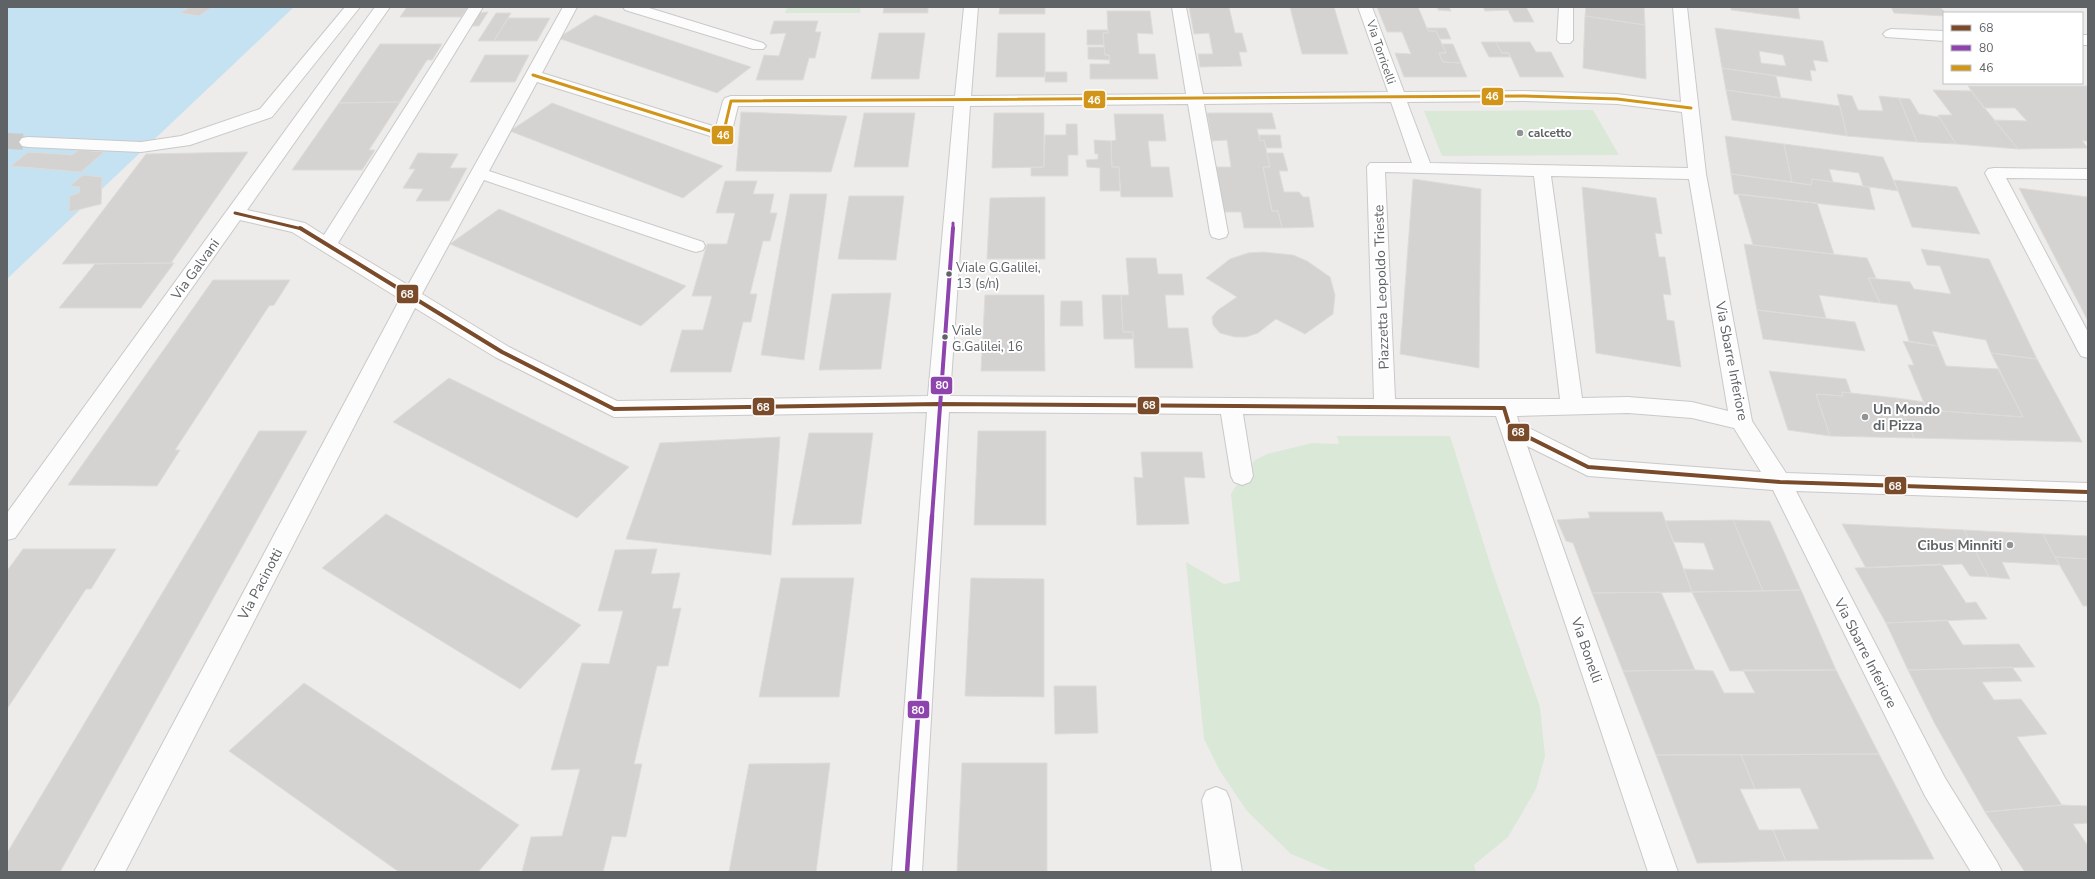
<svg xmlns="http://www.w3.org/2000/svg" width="2095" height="879" font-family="'Nunito Sans',sans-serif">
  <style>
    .green { fill: #dae8d7 }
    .water { fill: #c4e2f2 }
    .building { fill: #d5d3d2; stroke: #dedcd9; fill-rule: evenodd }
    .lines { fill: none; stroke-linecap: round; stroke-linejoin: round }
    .minor-tunnel { stroke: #cacac9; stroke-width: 16; stroke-dasharray: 16 8; stroke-linecap: butt }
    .minor-casing { stroke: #c9c9c9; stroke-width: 2 }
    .minor { fill: #fcfcfc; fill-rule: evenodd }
    .bus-1-far1-casing { stroke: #fff; stroke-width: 5.5 }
    .bus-1-casing { stroke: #fff; stroke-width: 7 }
    .bus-2-far2-casing { stroke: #fff; stroke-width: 5.5 }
    .bus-2-far1-casing { stroke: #fff; stroke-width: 7 }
    .bus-2-casing { stroke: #fff; stroke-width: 8 }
    .bus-3-casing { stroke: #fff; stroke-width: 5.5 }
    .bus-1-far1 { stroke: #7a4b2a; stroke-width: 3 }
    .bus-1 { stroke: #7a4b2a; stroke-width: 4 }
    .bus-2-far2 { stroke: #8e44ad; stroke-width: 3 }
    .bus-2-far1 { stroke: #8e44ad; stroke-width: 4 }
    .bus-2 { stroke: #8e44ad; stroke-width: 4.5 }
    .bus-3 { stroke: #d1951a; stroke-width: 3 }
    .poi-dot { fill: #919394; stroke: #fff; stroke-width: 1.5 }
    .bus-dot { fill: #5f6366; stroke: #fff; stroke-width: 1.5 }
    .labels { text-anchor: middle; stroke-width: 4; stroke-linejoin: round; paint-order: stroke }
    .far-street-label { font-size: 12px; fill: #5f6366; stroke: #fff }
    .far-poi-label { font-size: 12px; font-weight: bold; fill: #5f6366; stroke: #fff; text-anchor: start }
    .bus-label { font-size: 13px; fill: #5f6366; stroke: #fff; text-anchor: start }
    .street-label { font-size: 14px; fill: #5f6366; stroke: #fff }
    .poi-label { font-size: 14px; font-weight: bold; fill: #5f6366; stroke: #fff; text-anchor: start }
    .line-badge { stroke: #fff; stroke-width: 1.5 }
    .badge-label { font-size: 11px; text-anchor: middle; font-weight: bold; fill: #fff }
  </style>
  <rect width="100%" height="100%" fill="#eeecea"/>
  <!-- green -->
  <path class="green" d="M 787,7 L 861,7 L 860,13 L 785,13 Z
    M 1593,110 L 1619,155 L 1442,156 L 1424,111 Z
    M 1337,436 L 1450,436 L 1492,570 L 1540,707 L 1545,756 L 1536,789 L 1508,837 L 1474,865 L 1476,872 L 1334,872 L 1291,854 L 1247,811 L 1220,771 L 1204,739 L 1186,562 L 1224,584 L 1240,581 L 1231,494 L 1242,476 L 1255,460 L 1267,454 L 1312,443 L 1339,444 Z"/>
  <!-- water -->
  <path class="water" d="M 7,7 L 294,7 L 7,279 Z"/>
  <!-- building -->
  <path class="building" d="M 190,7 L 212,7 L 199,16 L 180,13 Z
    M 407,7 L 468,7 L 461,17 L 400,17 Z
    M 884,7 L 928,7 L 928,13 L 883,13 Z
    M 1000,7 L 1045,7 L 1045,14 L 999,14 Z
    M 1189,7 L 1229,7 L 1235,33 L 1242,33 L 1247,52 L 1239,52 L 1242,66 L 1200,67 L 1198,54 L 1213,54 L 1209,33 L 1194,34 Z
    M 1290,7 L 1334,7 L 1348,54 L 1302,54 Z
    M 1377,7 L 1418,7 L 1428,31 L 1436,31 L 1446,53 L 1439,53 L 1443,62 L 1461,63 L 1467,77 L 1404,77 L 1395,53 L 1411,54 L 1402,32 L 1387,32 Z
    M 1431,7 L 1449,7 L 1451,11 L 1438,10 L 1438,8 Z
    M 1483,7 L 1526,7 L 1534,22 L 1514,22 L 1508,10 L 1485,11 Z
    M 1586,7 L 1644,7 L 1645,25 L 1585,16 Z
    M 1731,7 L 1798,7 L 1800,19 L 1731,10 Z
    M 1891,7 L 1940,7 L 1946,13 L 1944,13 L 1944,16 L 1894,13 Z
    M 1107,11 L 1150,11 L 1153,34 L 1137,33 L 1139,54 L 1155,54 L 1158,79 L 1090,79 L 1090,64 L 1110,64 L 1109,55 L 1105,55 L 1104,47 L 1103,33 L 1108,33 Z
    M 488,12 L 479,26 L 467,26 L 475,13 Z
    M 496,13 L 511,13 L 494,41 L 478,41 Z
    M 595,15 L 751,67 L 717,93 L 558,38 Z
    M 1585,16 L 1645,25 L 1646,79 L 1583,68 Z
    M 508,18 L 550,18 L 537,41 L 494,41 Z
    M 774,21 L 818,21 L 815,32 L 821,32 L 815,58 L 809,58 L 803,80 L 756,80 L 764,55 L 779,56 L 786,33 L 770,34 Z
    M 1427,28 L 1446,28 L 1451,39 L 1440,39 L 1436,31 L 1428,31 Z
    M 1715,28 L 1823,41 L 1828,62 L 1813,60 L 1816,71 L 1810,70 L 1812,81 L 1722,68 ZM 1759,51 L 1783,55 L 1786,66 L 1761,63 Z
    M 1087,30 L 1108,30 L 1108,33 L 1103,33 L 1104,45 L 1087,45 Z
    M 879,33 L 925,33 L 919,79 L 871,79 Z
    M 998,33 L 1045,33 L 1045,77 L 996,77 Z
    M 1481,42 L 1496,42 L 1502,53 L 1509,53 L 1510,57 L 1489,57 Z
    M 1496,42 L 1530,42 L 1536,52 L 1551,52 L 1564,77 L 1520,77 L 1509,53 L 1502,53 Z
    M 380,44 L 442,44 L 432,60 L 427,60 L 400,102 L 339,103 Z
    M 1442,44 L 1453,44 L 1461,63 L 1443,62 L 1439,53 L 1446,53 Z
    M 1088,47 L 1104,47 L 1105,55 L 1109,55 L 1110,60 L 1088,59 Z
    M 485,55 L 529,55 L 515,82 L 470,82 Z
    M 1722,68 L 1776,76 L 1781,98 L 1726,90 Z
    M 1045,72 L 1067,72 L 1067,82 L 1045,82 Z
    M 1968,86 L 2088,86 L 2088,141 L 2082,141 L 2088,148 L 2018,149 L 1994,120 L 2027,121 L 2015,108 L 1984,108 Z
    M 1726,90 L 1840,106 L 1847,136 L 1732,120 Z
    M 1933,90 L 1971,91 L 2018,149 L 1956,144 L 1938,115 L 1952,115 Z
    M 1837,94 L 1852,96 L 1858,110 L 1883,111 L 1879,96 L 1899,98 L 1917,142 L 1847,136 Z
    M 1899,98 L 1910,99 L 1919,114 L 1939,117 L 1956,144 L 1917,142 Z
    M 400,102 L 369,150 L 375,150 L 362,170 L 292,170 L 339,103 Z
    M 552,103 L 723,166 L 683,198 L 510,131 Z
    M 741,112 L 847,116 L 831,172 L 736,171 Z
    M 864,113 L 915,113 L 908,167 L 854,167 Z
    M 994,113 L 1044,113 L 1044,167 L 992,168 Z
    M 1207,113 L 1272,113 L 1276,129 L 1257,129 L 1260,141 L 1264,140 L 1270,167 L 1263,167 L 1272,211 L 1278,211 L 1282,228 L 1244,228 L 1241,212 L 1223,212 L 1216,167 L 1231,167 L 1227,140 L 1212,141 Z
    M 1114,114 L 1163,114 L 1166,141 L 1148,141 L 1151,167 L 1169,167 L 1173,197 L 1121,197 L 1119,167 L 1112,167 L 1111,141 L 1116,140 Z
    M 1066,124 L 1077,124 L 1078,155 L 1068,155 L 1068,176 L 1031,176 L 1031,168 L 1044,167 L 1045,135 L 1066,135 Z
    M 1259,135 L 1280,135 L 1282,148 L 1266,148 L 1264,140 L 1260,141 Z
    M 1725,136 L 1784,144 L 1792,182 L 1731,174 Z
    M 1094,140 L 1111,141 L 1112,167 L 1119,167 L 1120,191 L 1100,191 L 1100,168 L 1087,167 L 1086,160 L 1098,159 L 1098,154 L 1095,154 Z
    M 1784,144 L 1883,157 L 1898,191 L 1863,186 L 1859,173 L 1829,169 L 1833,182 L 1812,179 L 1811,185 L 1792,182 Z
    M 79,150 L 104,152 L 81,172 L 11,166 L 28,152 L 72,155 Z
    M 248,152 L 171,263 L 62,264 L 146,154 Z
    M 418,153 L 458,154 L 450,168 L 467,168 L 449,201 L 416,201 L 423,189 L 403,188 L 415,169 L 409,169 Z
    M 1267,153 L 1283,153 L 1288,171 L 1279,171 L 1284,192 L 1299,192 L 1303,197 L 1309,197 L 1314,227 L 1282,228 L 1278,211 L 1272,211 L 1263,167 L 1270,167 Z
    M 1731,174 L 1811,185 L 1812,179 L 1869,187 L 1875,210 L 1734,194 Z
    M 83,175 L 102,177 L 101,204 L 69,212 L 70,196 L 79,193 L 80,187 L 70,186 Z
    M 1413,179 L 1481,189 L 1479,368 L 1400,354 Z
    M 1894,180 L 1957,187 L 1980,234 L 1912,227 Z
    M 725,181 L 757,181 L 753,194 L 774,194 L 770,213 L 777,213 L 770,241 L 763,241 L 750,294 L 757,294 L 751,322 L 743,322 L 731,372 L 670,372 L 682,330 L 703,330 L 712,296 L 692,296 L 707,244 L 727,244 L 735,213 L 716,213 Z
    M 1582,187 L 1656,198 L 1662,234 L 1655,233 L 1659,257 L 1665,257 L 1671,295 L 1663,294 L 1667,320 L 1674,321 L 1681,367 L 1596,353 Z
    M 2019,188 L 2088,197 L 2088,321 Z
    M 790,194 L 827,194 L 804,360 L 761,355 Z
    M 1738,194 L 1817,203 L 1834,254 L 1753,245 Z
    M 849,196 L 904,196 L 896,260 L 838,259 Z
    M 1045,197 L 1045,259 L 987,259 L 990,198 Z
    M 499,209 L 686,286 L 641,326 L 450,244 Z
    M 1744,244 L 1867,258 L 1876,278 L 1868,278 L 1880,303 L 1819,295 L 1826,318 L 1757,310 Z
    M 1921,249 L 1989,259 L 2037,359 L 1991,353 L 1986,340 L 1932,331 L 1938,346 L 1909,341 L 1897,305 L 1880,303 L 1868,278 L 1910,282 L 1914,289 L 1951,294 L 1940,266 L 1927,265 Z
    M 1263,252 L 1293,255 L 1307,261 L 1330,277 L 1335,295 L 1333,314 L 1305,334 L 1276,319 L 1258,333 L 1246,337 L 1235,337 L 1220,333 L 1213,325 L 1212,317 L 1218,310 L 1237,297 L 1206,278 L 1230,259 L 1248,253 Z
    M 1126,258 L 1156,258 L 1158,274 L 1182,274 L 1184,295 L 1165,295 L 1168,328 L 1188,328 L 1193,368 L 1135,368 L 1133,332 L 1123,332 L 1121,295 L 1129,295 Z
    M 171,263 L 174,263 L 141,308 L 59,308 L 95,264 Z
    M 213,280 L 290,280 L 274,305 L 269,306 L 175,450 L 180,450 L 157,486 L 68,485 Z
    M 891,293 L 881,369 L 819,370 L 832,294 Z
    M 985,295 L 1044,295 L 1045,371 L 981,371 Z
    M 1102,295 L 1121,295 L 1123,332 L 1133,332 L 1133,339 L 1104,339 Z
    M 1061,301 L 1082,301 L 1083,326 L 1060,326 Z
    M 1757,310 L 1855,322 L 1865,351 L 1763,339 Z
    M 1903,341 L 1938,346 L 1946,366 L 1998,369 L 2023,417 L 1927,410 L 1908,365 L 1914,365 Z
    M 1991,353 L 2037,359 L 2082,442 L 1914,438 L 1897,398 L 1924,402 L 1927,410 L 2023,417 Z
    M 1769,371 L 1846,379 L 1851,393 L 1842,392 L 1843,396 L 1816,394 L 1830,436 L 1788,430 Z
    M 449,378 L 613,459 L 629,467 L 577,518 L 393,422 Z
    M 1842,392 L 1897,398 L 1914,438 L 1830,436 L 1816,394 L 1843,396 Z
    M 259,431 L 307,431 L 60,872 L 7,872 L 7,853 Z
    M 978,431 L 1046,431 L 1046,525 L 974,525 Z
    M 809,433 L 873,433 L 861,524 L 792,525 Z
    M 780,437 L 771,555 L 626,539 L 660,443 Z
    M 1141,452 L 1202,452 L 1205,478 L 1184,477 L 1189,524 L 1137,525 L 1134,477 L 1143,478 Z
    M 1588,512 L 1662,512 L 1692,592 L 1592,593 L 1573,543 L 1566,541 L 1557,520 L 1590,518 Z
    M 386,514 L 581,625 L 520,689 L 322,568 Z
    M 1733,520 L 1770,521 L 1801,590 L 1763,591 Z
    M 1733,520 L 1763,591 L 1692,592 L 1684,569 L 1714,570 L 1704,543 L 1674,542 L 1665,521 Z
    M 1842,524 L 1964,530 L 1989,577 L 1970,576 L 1962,564 L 1866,568 Z
    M 1964,530 L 2043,534 L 2059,565 L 2002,562 L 2010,579 L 1989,577 Z
    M 2043,534 L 2088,536 L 2088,559 L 2055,557 Z
    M 23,549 L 116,549 L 91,589 L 86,589 L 7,709 L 7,571 Z
    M 657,549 L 651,574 L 680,573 L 672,609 L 681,608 L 668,666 L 657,666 L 634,764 L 642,764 L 626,837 L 612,836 L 603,872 L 522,872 L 531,837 L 562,836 L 580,769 L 551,770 L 582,663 L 609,664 L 623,611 L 598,611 L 615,550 Z
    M 2055,557 L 2088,559 L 2088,606 L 2083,606 Z
    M 1941,564 L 1966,603 L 1976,602 L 1987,619 L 1886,623 L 1855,568 Z
    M 781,578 L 854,578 L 839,697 L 759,697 Z
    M 971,578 L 1044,579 L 1044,697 L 965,696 Z
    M 1801,590 L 1836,670 L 1730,671 L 1692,592 Z
    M 1661,592 L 1695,670 L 1623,671 L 1592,593 Z
    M 1947,620 L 1963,645 L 2019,644 L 2035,667 L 1908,670 L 1886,623 Z
    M 2012,667 L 2022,681 L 1982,682 L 1994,700 L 2021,699 L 2047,734 L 2017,737 L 2062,805 L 1985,812 L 1935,724 L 1908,670 Z
    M 1695,670 L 1713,671 L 1724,693 L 1755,693 L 1743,670 L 1836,670 L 1879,754 L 1656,755 L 1623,671 Z
    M 304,683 L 519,825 L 478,872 L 399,872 L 229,751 Z
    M 1054,686 L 1096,686 L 1098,733 L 1055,734 Z
    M 1879,754 L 1934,859 L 1786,861 L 1773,830 L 1819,829 L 1800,788 L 1755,789 L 1741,755 Z
    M 1656,755 L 1741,755 L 1755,789 L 1740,789 L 1759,830 L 1773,830 L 1786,861 L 1697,863 Z
    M 830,763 L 816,872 L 729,872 L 749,764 Z
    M 962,763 L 1047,763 L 1047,872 L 957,872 Z
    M 2062,805 L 2088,806 L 2088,823 L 2073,824 L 2088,846 L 2088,872 L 2025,872 L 1985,812 Z"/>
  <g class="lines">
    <!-- minor-tunnel -->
    <path class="minor-tunnel" d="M 7,141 L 28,142"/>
    <defs>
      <path id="minor" d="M 345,7 L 360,7 L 272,117 L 190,145 L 141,152 L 28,147 L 22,146 L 19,142 L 22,138 L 28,137 L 141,142 L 181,136 L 260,109 Z
        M 375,7 L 390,7 L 247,210 L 305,223 L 324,235 L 469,7 L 483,7 L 338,243 L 408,285 L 563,7 L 577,7 L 542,73 L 716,127 L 723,101 L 725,98 L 731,96 L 955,96 L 964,7 L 978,7 L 971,96 L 1186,94 L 1172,7 L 1186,7 L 1203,94 L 1388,92 L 1358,7 L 1372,7 L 1404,92 L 1524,91 L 1617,94 L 1681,102 L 1673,7 L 1687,7 L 1706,174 L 1752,421 L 1786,473 L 2088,483 L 2088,501 L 1796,491 L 1945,778 L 1997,862 L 2002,872 L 1971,872 L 1925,796 L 1773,490 L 1588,476 L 1527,446 L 1678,872 L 1648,872 L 1496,416 L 1243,414 L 1253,476 L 1250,482 L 1242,485 L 1234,482 L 1231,476 L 1221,414 L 949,412 L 922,872 L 892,872 L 927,412 L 614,417 L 495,357 L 415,308 L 125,872 L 94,872 L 400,299 L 292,232 L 240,220 L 15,538 L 7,540 L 7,513 ZM 537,82 L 723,140 L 729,139 L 731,135 L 738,106 L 954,106 L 928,396 L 617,401 L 509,347 L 422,294 L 484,180 L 689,250 L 696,252 L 703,250 L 705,246 L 703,242 L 489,171 ZM 1524,101 L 1617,104 L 1682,112 L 1688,168 L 1430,163 L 1407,102 ZM 1391,102 L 1412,163 L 1370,163 L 1367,167 L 1374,399 L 950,396 L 970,106 L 1188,104 L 1210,233 L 1212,237 L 1219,239 L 1226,237 L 1228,233 L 1204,104 ZM 1385,172 L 1534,176 L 1560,399 L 1395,399 ZM 1551,176 L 1689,179 L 1728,411 L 1692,402 L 1628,397 L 1582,398 ZM 1628,413 L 1692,418 L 1734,428 L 1761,472 L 1591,459 L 1519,423 L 1517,416 Z
        M 623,7 L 646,7 L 763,43 L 766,46 L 763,49 L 753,49 L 625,10 Z
        M 1559,7 L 1573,7 L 1573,40 L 1570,43 L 1560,43 L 1557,40 Z
        M 1891,29 L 1944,31 L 1944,41 L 1886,37 L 1883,34 L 1886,31 Z
        M 2082,35 L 2088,35 L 2088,45 L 2082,45 Z
        M 1994,168 L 2088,169 L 2088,179 L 2006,178 L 2088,332 L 2088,358 L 2081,356 L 2078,351 L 1985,173 L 1988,169 Z
        M 1216,787 L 1226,791 L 1230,800 L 1242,872 L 1212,872 L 1202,800 L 1206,791 Z"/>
    </defs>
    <!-- minor casing -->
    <use href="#minor" class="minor-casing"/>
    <!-- minor -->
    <use href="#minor" class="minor"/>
    <defs>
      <path id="bus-1-far1" d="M 235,213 L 302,229"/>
      <path id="bus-1" d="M 300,228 L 502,352 L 614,409 L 939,404 L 1504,408 L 1510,428 L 1588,467 L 1780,482 L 2088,492"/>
      <path id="bus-2-far2" d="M 953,229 L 953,223"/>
      <path id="bus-2-far1" d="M 932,517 L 953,228"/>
      <path id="bus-2" d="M 907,872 L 932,516"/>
      <path id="bus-3" d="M 533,75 L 723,135 L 731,101 L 1524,96 L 1617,99 L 1691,108"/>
    </defs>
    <!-- bus-1-far1 casing -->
    <use href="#bus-1-far1" class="bus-1-far1-casing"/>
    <!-- bus-1 casing -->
    <use href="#bus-1" class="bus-1-casing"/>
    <!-- bus-2-far2 casing -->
    <use href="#bus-2-far2" class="bus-2-far2-casing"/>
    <!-- bus-2-far1 casing -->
    <use href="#bus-2-far1" class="bus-2-far1-casing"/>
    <!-- bus-2 casing -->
    <use href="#bus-2" class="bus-2-casing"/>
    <!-- bus-3 casing -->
    <use href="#bus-3" class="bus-3-casing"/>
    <!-- bus-1-far1 -->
    <use href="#bus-1-far1" class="bus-1-far1"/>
    <!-- bus-1 -->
    <use href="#bus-1" class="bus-1"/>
    <!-- bus-2-far2 -->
    <use href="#bus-2-far2" class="bus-2-far2"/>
    <!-- bus-2-far1 -->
    <use href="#bus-2-far1" class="bus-2-far1"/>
    <!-- bus-2 -->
    <use href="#bus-2" class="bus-2"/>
    <!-- bus-3 -->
    <use href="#bus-3" class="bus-3"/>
  </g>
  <!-- markers -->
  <g class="poi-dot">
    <circle cx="1520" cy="133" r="4"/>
    <circle cx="1865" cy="417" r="4"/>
    <circle cx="2010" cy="545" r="4"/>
  </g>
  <g class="bus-dot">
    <circle cx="949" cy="274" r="3.5"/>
    <circle cx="945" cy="337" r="3.5"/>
  </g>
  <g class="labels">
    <!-- far-street labels -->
    <g class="far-street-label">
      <text transform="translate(1381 52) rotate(71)" y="4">Via Torricelli</text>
    </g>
    <!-- far-poi labels -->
    <g class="far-poi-label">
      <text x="1528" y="137">calcetto</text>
    </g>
    <!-- bus labels -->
    <g class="bus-label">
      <text x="956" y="272">Viale G.Galilei,<tspan x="956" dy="16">13 (s/n)</tspan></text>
      <text x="952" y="335">Viale<tspan x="952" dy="16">G.Galilei, 16</tspan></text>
    </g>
    <!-- street labels -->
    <g class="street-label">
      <text transform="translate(195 269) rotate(-54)" y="5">Via Galvani</text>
      <text transform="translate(1381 287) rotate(-92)" y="5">Piazzetta Leopoldo Trieste</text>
      <text transform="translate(1732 361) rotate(79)" y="5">Via Sbarre Inferiore</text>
      <text transform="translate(260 584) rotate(-62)" y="5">Via Pacinotti</text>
      <text transform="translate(1587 650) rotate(71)" y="5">Via Bonelli</text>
      <text transform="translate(1866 653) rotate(63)" y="5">Via Sbarre Inferiore</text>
    </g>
    <!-- poi labels -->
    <g class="poi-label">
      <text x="1873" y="414">Un Mondo<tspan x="1873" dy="16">di Pizza</tspan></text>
      <text x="2002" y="550" text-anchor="end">Cibus Minniti</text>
    </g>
  </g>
  <g class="line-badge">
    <rect x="1481" y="87" width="23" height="19" rx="4" fill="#d1951a"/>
    <rect x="1083" y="90" width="23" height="19" rx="4" fill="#d1951a"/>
    <rect x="711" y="125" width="23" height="20" rx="4" fill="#d1951a"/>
    <rect x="396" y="284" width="23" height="20" rx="4" fill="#7a4b2a"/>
    <rect x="930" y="376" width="23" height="19" rx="4" fill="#8e44ad"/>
    <rect x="1137" y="396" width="23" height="19" rx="4" fill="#7a4b2a"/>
    <rect x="752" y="397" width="23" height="19" rx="4" fill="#7a4b2a"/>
    <rect x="1507" y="423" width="23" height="19" rx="4" fill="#7a4b2a"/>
    <rect x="1884" y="476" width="23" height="19" rx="4" fill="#7a4b2a"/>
    <rect x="907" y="700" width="23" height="19" rx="4" fill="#8e44ad"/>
  </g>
  <g class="badge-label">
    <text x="1492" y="100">46</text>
    <text x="1094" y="104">46</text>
    <text x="723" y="139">46</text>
    <text x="407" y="298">68</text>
    <text x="942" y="389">80</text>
    <text x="1149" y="409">68</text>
    <text x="763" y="411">68</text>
    <text x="1518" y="436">68</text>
    <text x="1895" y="490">68</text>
    <text x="918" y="714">80</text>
  </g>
  <!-- border -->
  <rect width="2095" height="879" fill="none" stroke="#5f6366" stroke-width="16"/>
  <!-- legend -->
  <rect x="1943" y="12" width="140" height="72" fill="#ffffff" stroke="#bfc1c2"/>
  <rect x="1951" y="25" width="20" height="6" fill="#7a4b2a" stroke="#bfc1c2"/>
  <text x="1979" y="32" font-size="12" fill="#5f6366">68</text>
  <rect x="1951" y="45" width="20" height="6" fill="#8e44ad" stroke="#bfc1c2"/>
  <text x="1979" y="52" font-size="12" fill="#5f6366">80</text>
  <rect x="1951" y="65" width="20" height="6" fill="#d1951a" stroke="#bfc1c2"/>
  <text x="1979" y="72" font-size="12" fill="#5f6366">46</text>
</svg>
